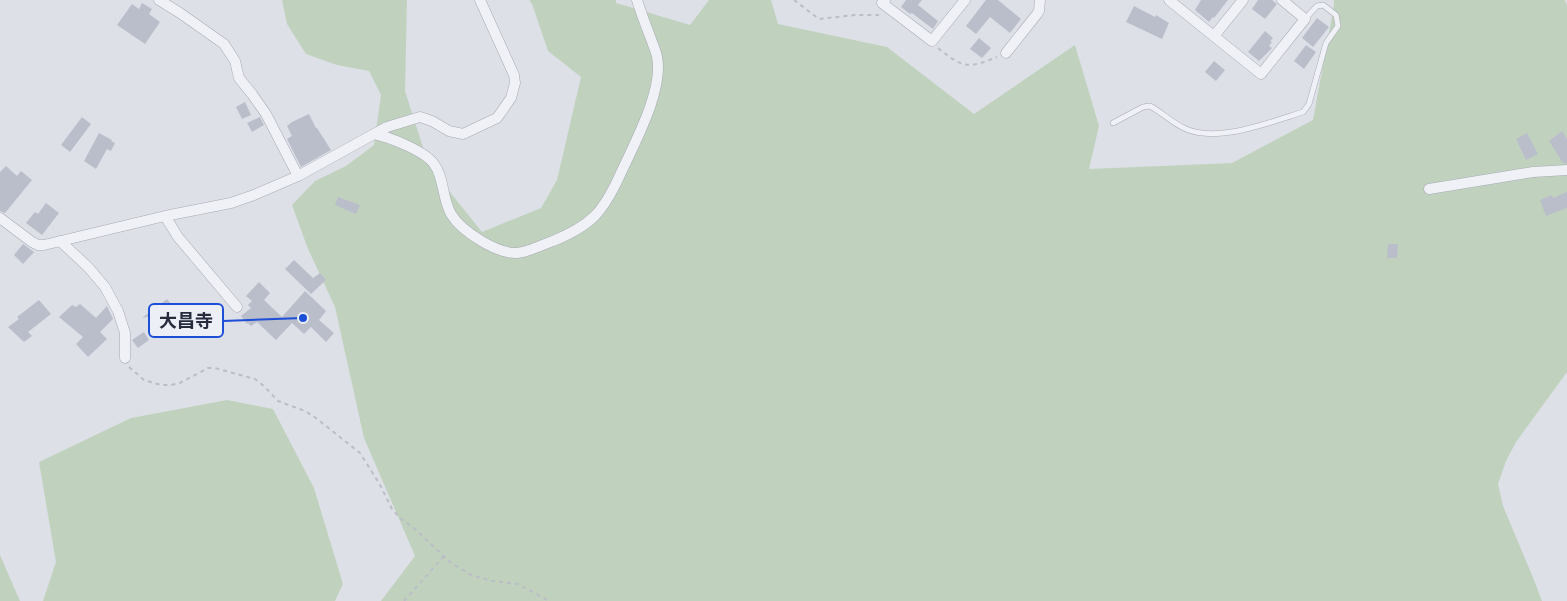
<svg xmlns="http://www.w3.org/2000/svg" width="1567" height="601" font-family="Rubik,'Noto Sans JP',sans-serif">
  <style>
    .green { fill: #c0d2be }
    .building { fill: #babeca }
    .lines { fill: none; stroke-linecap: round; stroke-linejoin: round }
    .lane-casing { stroke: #a6aab4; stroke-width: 6 }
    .street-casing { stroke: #a6aab4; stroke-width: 11 }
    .path { stroke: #bbbec6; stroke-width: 2; stroke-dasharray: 4 4; stroke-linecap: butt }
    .lane { stroke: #f0f1f6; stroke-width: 5 }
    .street { stroke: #f0f1f6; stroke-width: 10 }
    .leader { fill: none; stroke: #1d4ed8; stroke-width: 2 }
    .callout-dot { fill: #1d4ed8; stroke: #eceff5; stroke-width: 2 }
    .callout { fill: #eceff5; stroke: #1d4ed8; stroke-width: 2 }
    .callout-label { font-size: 18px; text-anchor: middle; font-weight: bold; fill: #262c3e }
  </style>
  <rect width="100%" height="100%" fill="#dde0e7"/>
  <!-- green -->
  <path class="green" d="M 282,0 L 407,0 L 405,91 L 429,166 L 482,232 L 541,208 L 557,180 L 581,77 L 548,51 L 532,4 L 529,0 L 616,0 L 616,3 L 690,25 L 709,0 L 771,0 L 778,24 L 887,47 L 974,114 L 1075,45 L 1099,126 L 1089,169 L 1232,163 L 1313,120 L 1334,5 L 1334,0 L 1565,0 L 1567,6 L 1567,372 L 1516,442 L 1506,461 L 1498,484 L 1503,506 L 1534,580 L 1542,601 L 381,601 L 415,556 L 364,438 L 335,307 L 308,249 L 292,205 L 315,181 L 346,166 L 374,145 L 381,95 L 369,71 L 337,65 L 306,54 L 287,24 Z
    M 227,400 L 273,409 L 314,488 L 343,584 L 335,601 L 43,601 L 56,562 L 39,462 L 131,418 Z
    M 0,555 L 20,601 L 0,601 Z"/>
  <!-- building -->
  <path class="building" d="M 906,0 L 922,0 L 918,5 L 938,21 L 933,29 L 912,13 L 910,14 L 901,7 Z
    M 986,0 L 998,0 L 1021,19 L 1010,33 L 990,17 L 976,34 L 966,26 Z
    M 1201,0 L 1228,0 L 1214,18 L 1213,17 L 1209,22 L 1195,10 Z
    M 1258,0 L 1272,0 L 1277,4 L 1265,19 L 1252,9 Z
    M 142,3 L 152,9 L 149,14 L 160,22 L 145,44 L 117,25 L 132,4 L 139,9 Z
    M 1134,6 L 1155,17 L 1156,15 L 1169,23 L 1162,39 L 1126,22 Z
    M 1317,18 L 1329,27 L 1313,47 L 1302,38 Z
    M 1265,31 L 1273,38 L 1270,41 L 1272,42 L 1269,46 L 1272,48 L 1259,61 L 1248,52 Z
    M 979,38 L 991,48 L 982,58 L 970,49 Z
    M 1306,45 L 1316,52 L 1304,69 L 1294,61 Z
    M 1214,61 L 1225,70 L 1216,81 L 1205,72 Z
    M 245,102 L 251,115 L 242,119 L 236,107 Z
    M 309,114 L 316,128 L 317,128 L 331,150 L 301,167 L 287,139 L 292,136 L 287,126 L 292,122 Z
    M 82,117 L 91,124 L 70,152 L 61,145 Z
    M 260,117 L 264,125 L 252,132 L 247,123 Z
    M 1562,131 L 1567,139 L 1567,163 L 1563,163 L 1549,141 Z
    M 99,133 L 112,140 L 111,141 L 115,143 L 111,151 L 107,149 L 96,169 L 84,161 Z
    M 1527,133 L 1538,154 L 1526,160 L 1516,139 Z
    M 6,166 L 17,176 L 21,171 L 32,180 L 5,213 L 0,211 L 0,172 Z
    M 1567,192 L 1567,208 L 1546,216 L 1540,200 L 1552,195 L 1553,198 Z
    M 338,197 L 360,205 L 356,214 L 335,205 Z
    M 46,203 L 59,213 L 42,235 L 26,223 L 35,212 L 38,214 Z
    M 23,244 L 34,252 L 23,264 L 14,255 Z
    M 1388,244 L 1398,244 L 1397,258 L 1387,258 Z
    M 294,260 L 313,278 L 320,273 L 326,280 L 311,294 L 285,269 Z
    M 259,282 L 270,293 L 264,300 L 282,317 L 305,291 L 326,311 L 319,320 L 334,333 L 326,342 L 311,327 L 304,334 L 292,323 L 276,340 L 257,322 L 251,326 L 248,323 L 247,324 L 241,316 L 251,308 L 248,305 L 252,301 L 246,296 Z
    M 167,299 L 174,308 L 169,312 L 142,318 Z
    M 39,300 L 51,314 L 28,332 L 32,336 L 24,342 L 8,327 L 19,319 L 17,317 Z
    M 80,304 L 96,318 L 107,306 L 113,319 L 100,332 L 107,339 L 88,357 L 76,344 L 83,337 L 59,317 L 72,305 L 76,307 Z
    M 144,332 L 149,340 L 138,348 L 132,340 Z"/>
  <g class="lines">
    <defs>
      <path id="lane" d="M 1113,123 L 1143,107 L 1150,106 C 1163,113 1172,123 1186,129 C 1219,143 1271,122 1303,112 L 1309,104 L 1326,43 L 1338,26 L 1336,15 L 1323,5 L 1317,6 L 1305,19"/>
      <path id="street" d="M 159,0 L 180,13 L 224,44 L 235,61 L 239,78 L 252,94 L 266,114 L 298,176
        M 885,0 L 882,3 L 932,41 L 965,0
        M 1169,0 L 1261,74 L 1305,19 L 1282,0
        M 1214,36 L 1243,0
        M 1006,53 L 1037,14 L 1039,11 L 1040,0
        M 374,134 L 387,127 L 420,117 L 432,121 L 449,131 L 463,134 L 497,118 L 511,98 L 515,83 L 514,75 L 480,0
        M 1429,189 L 1533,172 L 1567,170
        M 165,216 L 178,237 L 237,307
        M 0,218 L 32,242 L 38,245 L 44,245 L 165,216 L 231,203 L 254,195 L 298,176 L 374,134 C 389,137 425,151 434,164 C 444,177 442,198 451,214 C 461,231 497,254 517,253 C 529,252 541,245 553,241 C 592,225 603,212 620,175 C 634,144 664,90 657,57 C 656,51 653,45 651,39 C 646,26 641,13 637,0
        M 60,241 L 88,267 L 105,287 L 118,311 L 125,333 L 125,358"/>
    </defs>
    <!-- lane casing -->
    <use href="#lane" class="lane-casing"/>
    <!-- street casing -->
    <use href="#street" class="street-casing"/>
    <!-- path -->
    <path class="path" d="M 794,0 L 819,19 L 855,15 L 879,15
      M 938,48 C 963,68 967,69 997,57
      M 129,367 L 144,380 L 161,385 L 171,385 L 180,383 L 208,368 L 215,368 L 255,379 L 264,386 L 278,401 L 305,411 L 316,418 L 360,453 L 379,483 L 392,509 L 400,518 L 416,530 L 450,562 L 471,575 L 492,581 L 518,584 L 549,601
      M 404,601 L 444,556"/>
    <!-- lane -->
    <use href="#lane" class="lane"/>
    <!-- street -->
    <use href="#street" class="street"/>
  </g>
  <!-- callouts -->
  <path class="leader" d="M303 318L223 321"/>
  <circle class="callout-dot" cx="303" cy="318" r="5"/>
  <rect class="callout" x="149" y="304" width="74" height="33" rx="5"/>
  <g class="callout-label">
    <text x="186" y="327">大昌寺</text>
  </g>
</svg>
